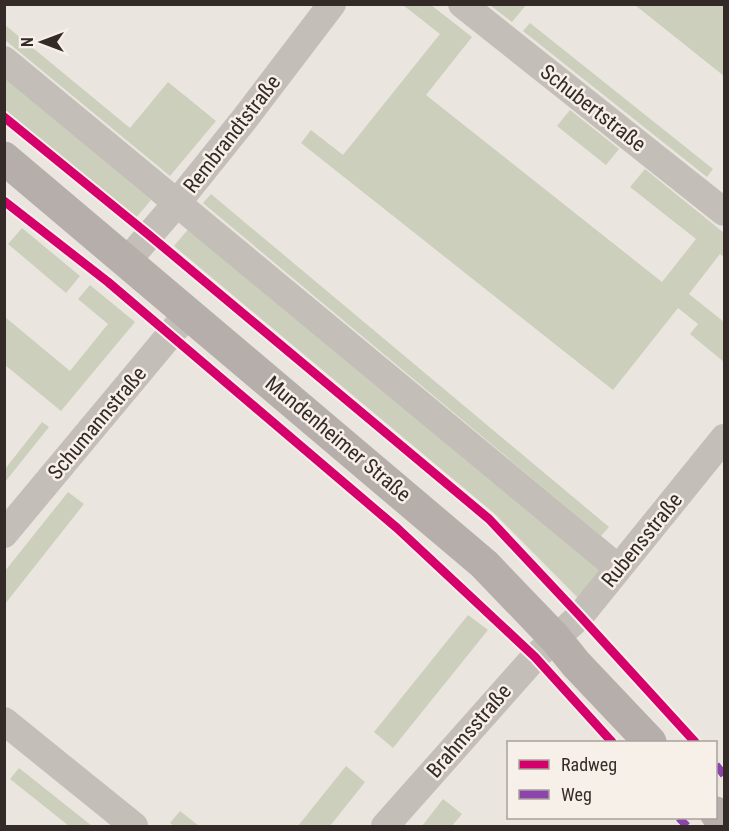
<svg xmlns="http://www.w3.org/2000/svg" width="729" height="831" font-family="'Roboto Condensed',sans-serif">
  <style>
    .green { fill: #cccfbb }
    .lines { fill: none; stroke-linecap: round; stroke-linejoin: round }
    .street { stroke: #c4beb9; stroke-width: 28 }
    .secondary { stroke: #b5aeaa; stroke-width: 33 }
    .quiet { stroke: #8e44ad; stroke-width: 8; stroke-dasharray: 15 8; stroke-linecap: butt }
    .cycleway-casing { stroke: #f7f0e8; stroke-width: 13 }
    .cycleway { stroke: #d6006c; stroke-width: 9 }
    .labels { text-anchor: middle; stroke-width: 5; stroke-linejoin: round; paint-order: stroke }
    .street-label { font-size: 21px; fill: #342b28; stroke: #f7f0e8 }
  </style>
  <rect width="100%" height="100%" fill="#ebe5e0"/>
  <!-- green -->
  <path class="green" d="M 403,5 L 431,5 L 472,37 L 426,95 L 662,282 L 696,239 L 630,187 L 645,169 L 724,233 L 724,257 L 720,254 L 689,294 L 724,322 L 724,362 L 690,334 L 698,324 L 678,308 L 613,390 L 301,143 L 311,130 L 343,155 L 440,34 Z
    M 490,5 L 526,5 L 512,22 Z
    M 635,5 L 724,5 L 724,76 Z
    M 530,23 L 713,169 L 707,177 L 523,31 Z
    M 5,25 L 130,128 L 168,82 L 216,121 L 170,176 L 5,40 Z
    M 4,77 L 151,200 L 135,219 L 5,110 Z
    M 570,110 L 619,149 L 606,165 L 557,126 Z
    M 211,194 L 609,527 L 601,536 L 203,203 Z
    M 190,227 L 605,575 L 582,602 L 495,514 L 174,246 Z
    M 22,228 L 80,276 L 66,293 L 8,244 Z
    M 90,285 L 135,322 L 61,411 L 5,365 L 5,317 L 70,371 L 108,324 L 78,299 Z
    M 42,422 L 49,427 L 5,482 L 5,469 Z
    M 68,492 L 84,504 L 5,604 L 5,571 Z
    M 468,615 L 488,630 L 393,748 L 374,732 Z
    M 346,766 L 365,782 L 330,826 L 298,826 Z
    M 19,768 L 92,826 L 69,826 L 10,779 Z
    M 443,799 L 462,814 L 452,826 L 422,826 Z
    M 180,811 L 199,826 L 174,826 L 170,823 Z"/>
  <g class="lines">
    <!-- street -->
    <path class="street" d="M 462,4 L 724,212
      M 4,60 L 618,568
      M 127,261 L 177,203 L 246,117 L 332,4
      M 4,534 L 189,312
      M 4,721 L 134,826
      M 385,826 L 535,657 L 580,616 L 724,438"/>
    <!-- secondary -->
    <path class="secondary" d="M 4,158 L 484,564 L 555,638 L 576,664 L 650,742
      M 716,813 L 724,822"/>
    <!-- quiet -->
    <path class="quiet" d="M 716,765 L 724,775
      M 679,818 L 687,826"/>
    <defs>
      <path id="cycleway" d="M 4,117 L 149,235 L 489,519 L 580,616 L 695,742
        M 4,201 L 108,282 L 397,528 L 535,657 L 612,742"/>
    </defs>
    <!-- cycleway casing -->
    <use href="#cycleway" class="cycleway-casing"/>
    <!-- cycleway -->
    <use href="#cycleway" class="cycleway"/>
  </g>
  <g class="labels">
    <!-- street labels -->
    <g class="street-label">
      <text transform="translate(593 108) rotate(38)" y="7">Schubertstraße</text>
      <text transform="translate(232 134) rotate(-52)" y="7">Rembrandtstraße</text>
      <text transform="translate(97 423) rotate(-50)" y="7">Schumannstraße</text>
      <text transform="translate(338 439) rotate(40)" y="7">Mundenheimer Straße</text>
      <text transform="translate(642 540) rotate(-51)" y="7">Rubensstraße</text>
      <text transform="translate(469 731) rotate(-49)" y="7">Brahmsstraße</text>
    </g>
  </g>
  <!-- border -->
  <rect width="729" height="831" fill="none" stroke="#342b28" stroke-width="12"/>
  <!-- legend -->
  <rect x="507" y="741" width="210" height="78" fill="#f7f0e8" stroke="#a9a19b" stroke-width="1.5"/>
  <rect x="519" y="760" width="30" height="9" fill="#d6006c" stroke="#a9a19b" stroke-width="1.5"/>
  <text x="561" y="771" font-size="18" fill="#342b28">Radweg</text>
  <rect x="519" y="790" width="30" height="9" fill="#8e44ad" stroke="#a9a19b" stroke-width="1.5"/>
  <text x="561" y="801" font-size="18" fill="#342b28">Weg</text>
  <!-- north arrow -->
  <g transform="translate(42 42) rotate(270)" stroke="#f7f0e8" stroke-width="4.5" paint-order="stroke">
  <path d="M0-4.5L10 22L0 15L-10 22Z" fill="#342b28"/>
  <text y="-9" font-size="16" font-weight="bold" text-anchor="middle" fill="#342b28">N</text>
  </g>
</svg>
